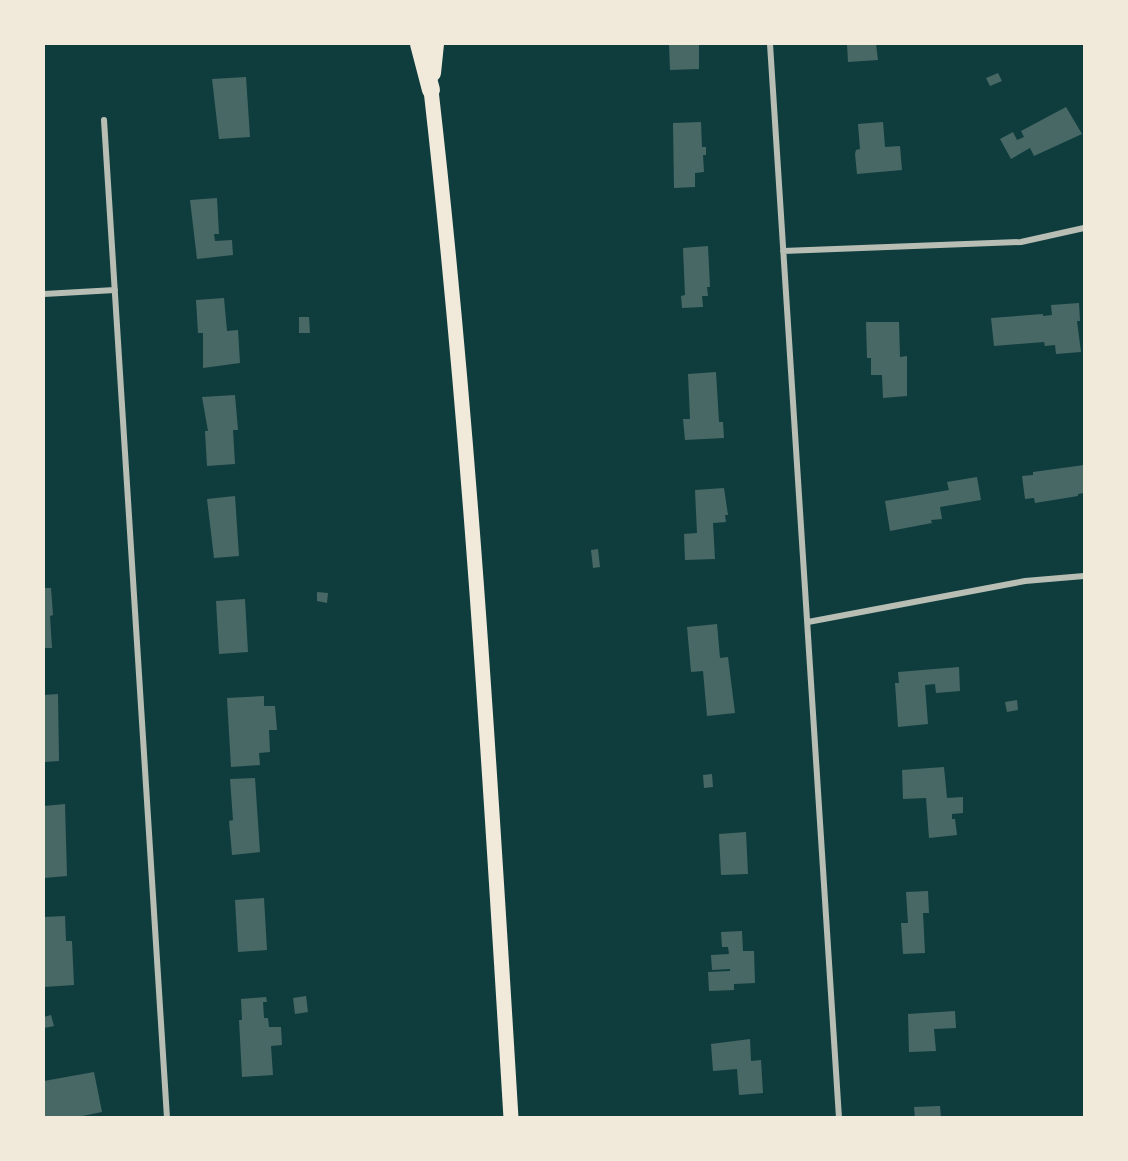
<svg xmlns="http://www.w3.org/2000/svg" width="1128" height="1161" font-family="'Archivo Narrow',sans-serif">
  <style>
    .building { fill: #486865 }
    .lines { fill: none; stroke-linecap: round; stroke-linejoin: round }
    .minor { stroke: #b8beb3; stroke-width: 6 }
    .primary { stroke: #f1e9da; stroke-width: 15 }
    .motorway { stroke: #f1e9da; stroke-width: 18 }
  </style>
  <rect width="100%" height="100%" fill="#0f3d3e"/>
  <!-- building -->
  <path class="building" d="M 669,44 L 699,44 L 699,69 L 670,70 Z
    M 847,44 L 876,44 L 878,60 L 848,62 Z
    M 998,73 L 1002,81 L 990,86 L 986,78 Z
    M 246,77 L 250,137 L 219,139 L 212,79 Z
    M 1066,107 L 1082,134 L 1034,156 L 1030,148 L 1011,159 L 1000,139 L 1013,132 L 1017,140 L 1024,137 L 1021,131 Z
    M 701,122 L 702,147 L 706,147 L 706,155 L 703,155 L 704,172 L 695,173 L 695,187 L 674,188 L 673,123 Z
    M 883,122 L 885,147 L 900,146 L 902,170 L 857,174 L 855,154 L 856,150 L 860,149 L 858,124 Z
    M 217,198 L 219,234 L 214,234 L 215,241 L 232,240 L 233,255 L 197,259 L 190,200 Z
    M 708,246 L 710,287 L 707,287 L 708,296 L 702,296 L 703,307 L 682,308 L 681,296 L 685,295 L 683,248 Z
    M 224,298 L 227,331 L 238,330 L 240,363 L 203,368 L 203,333 L 198,333 L 196,300 Z
    M 1079,303 L 1080,321 L 1077,321 L 1081,352 L 1056,354 L 1055,345 L 1045,346 L 1044,342 L 994,346 L 991,318 L 1043,314 L 1043,316 L 1052,315 L 1051,305 Z
    M 299,317 L 309,317 L 310,333 L 299,333 Z
    M 866,322 L 899,322 L 900,357 L 907,356 L 907,396 L 883,398 L 882,375 L 871,375 L 871,358 L 867,358 Z
    M 716,372 L 719,422 L 723,422 L 724,438 L 685,440 L 683,419 L 690,419 L 688,374 Z
    M 235,395 L 238,430 L 233,430 L 235,464 L 207,466 L 205,431 L 208,431 L 202,397 Z
    M 1084,465 L 1084,493 L 1078,494 L 1078,496 L 1035,503 L 1034,498 L 1025,499 L 1022,476 L 1033,475 L 1033,472 Z
    M 977,477 L 981,500 L 940,507 L 942,519 L 931,520 L 932,523 L 890,531 L 885,501 L 949,490 L 947,482 Z
    M 724,488 L 728,515 L 725,515 L 726,522 L 713,523 L 715,559 L 685,560 L 684,534 L 697,533 L 695,490 Z
    M 235,496 L 239,556 L 214,558 L 207,499 Z
    M 598,549 L 600,567 L 593,568 L 591,550 Z
    M 44,588 L 51,588 L 53,615 L 50,616 L 52,648 L 44,648 Z
    M 317,592 L 328,593 L 327,603 L 317,601 Z
    M 245,599 L 248,652 L 219,654 L 216,601 Z
    M 717,624 L 720,658 L 728,657 L 735,713 L 707,716 L 703,671 L 691,672 L 687,627 Z
    M 959,667 L 960,691 L 936,693 L 935,684 L 925,685 L 928,724 L 898,727 L 895,683 L 899,683 L 898,672 Z
    M 58,694 L 59,761 L 44,762 L 44,695 Z
    M 264,696 L 264,706 L 275,706 L 277,730 L 269,730 L 270,752 L 259,753 L 260,765 L 231,767 L 227,698 Z
    M 1017,700 L 1018,710 L 1007,712 L 1005,702 Z
    M 944,767 L 947,798 L 963,797 L 963,813 L 952,814 L 952,819 L 955,819 L 957,835 L 929,838 L 926,798 L 903,799 L 902,770 Z
    M 712,774 L 713,787 L 704,788 L 703,775 Z
    M 255,778 L 260,852 L 232,855 L 229,821 L 233,820 L 230,779 Z
    M 65,804 L 67,876 L 44,878 L 44,806 Z
    M 746,832 L 748,874 L 721,875 L 719,834 Z
    M 928,891 L 929,913 L 923,913 L 925,953 L 903,954 L 901,923 L 908,923 L 906,892 Z
    M 264,898 L 267,950 L 238,952 L 235,900 Z
    M 65,916 L 66,941 L 72,941 L 74,985 L 44,987 L 44,917 Z
    M 742,931 L 743,951 L 754,951 L 755,983 L 734,984 L 734,990 L 709,991 L 708,972 L 730,971 L 730,969 L 712,970 L 711,955 L 729,954 L 728,947 L 722,947 L 721,932 Z
    M 306,996 L 308,1012 L 295,1014 L 293,998 Z
    M 266,997 L 267,1002 L 263,1002 L 264,1018 L 268,1018 L 269,1027 L 281,1027 L 282,1045 L 271,1046 L 273,1075 L 242,1077 L 239,1020 L 242,1020 L 241,999 Z
    M 955,1011 L 956,1028 L 934,1029 L 936,1051 L 909,1052 L 908,1014 Z
    M 51,1015 L 54,1026 L 44,1028 L 44,1017 Z
    M 750,1039 L 751,1061 L 761,1060 L 763,1093 L 739,1095 L 737,1069 L 713,1071 L 711,1044 Z
    M 94,1072 L 102,1112 L 73,1118 L 44,1118 L 44,1081 Z
    M 940,1106 L 941,1118 L 915,1118 L 914,1107 Z"/>
  <g class="lines">
    <!-- minor -->
    <path class="minor" d="M 770,44 L 839,1118
      M 104,120 L 167,1118
      M 783,251 L 1021,242 L 1084,228
      M 44,294 L 115,290
      M 808,622 L 1025,581 L 1084,576"/>
    <!-- primary -->
    <path class="primary" d="M 431,90 C 470,432 490,774 511,1118"/>
    <!-- motorway -->
    <path class="motorway" d="M 419,44 L 431,90
      M 432,73 L 435,44"/>
  </g>
  <!-- border -->
  <rect width="1128" height="1161" fill="none" stroke="#f1e9da" stroke-width="90"/>
</svg>
